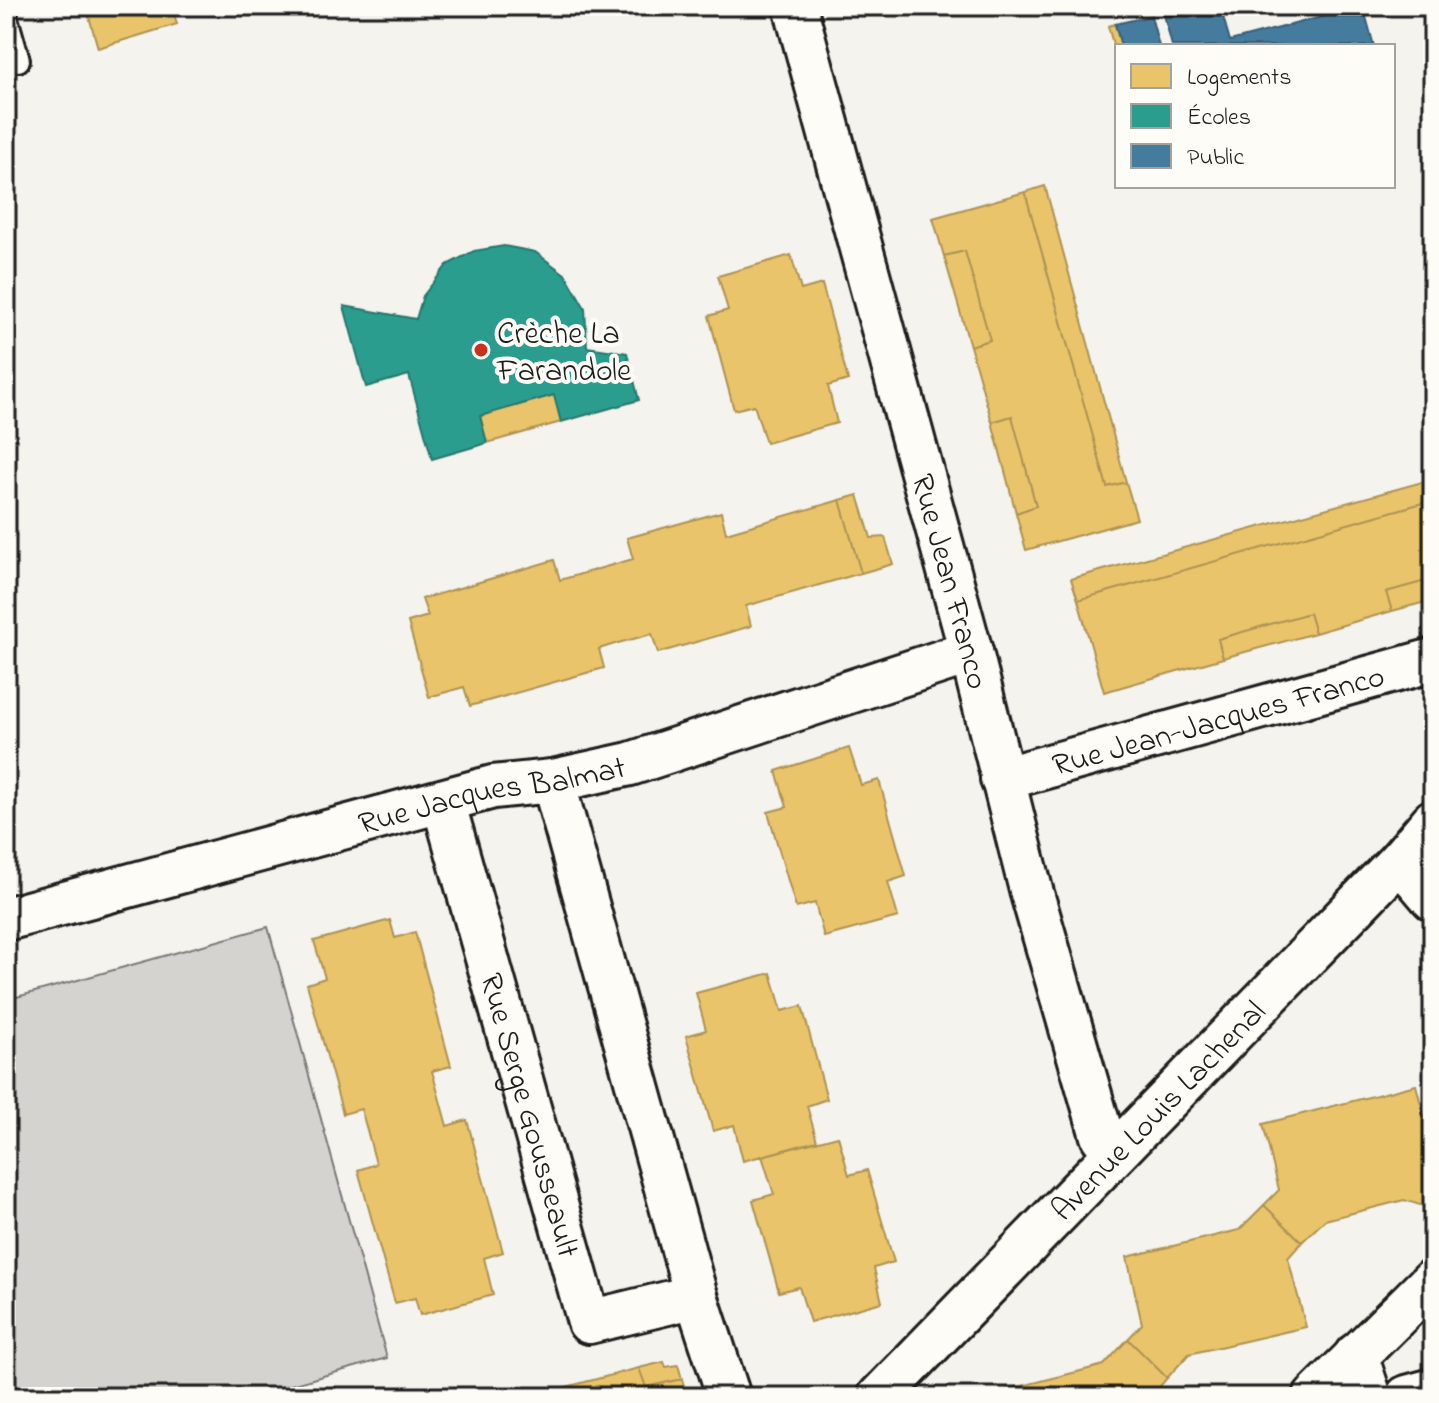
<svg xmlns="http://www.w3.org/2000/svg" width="1439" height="1403" font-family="'Indie Flower',sans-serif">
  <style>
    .green { fill: #d4d3cf; stroke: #787876; stroke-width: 2 }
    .homes { fill: #e9c46a; stroke: #ac9253; stroke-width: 2 }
    .schools { fill: #2a9d8f; stroke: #26766c; stroke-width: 2 }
    .public { fill: #457b9d; stroke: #395e76; stroke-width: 2 }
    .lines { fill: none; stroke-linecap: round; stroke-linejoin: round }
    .lane-casing { stroke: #1c1c1c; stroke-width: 28 }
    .street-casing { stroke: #1c1c1c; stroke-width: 48 }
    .lane { stroke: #fdfcf7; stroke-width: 22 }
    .street { stroke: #fdfcf7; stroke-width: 42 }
    .poi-dot { fill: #c8321e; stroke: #fdfcf7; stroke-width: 3 }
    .labels { text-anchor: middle; stroke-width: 8; stroke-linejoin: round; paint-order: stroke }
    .poi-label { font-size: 32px; fill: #1c1c1c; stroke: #fdfcf7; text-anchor: start }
    .street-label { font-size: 32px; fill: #1c1c1c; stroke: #fdfcf7 }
  </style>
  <rect width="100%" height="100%" fill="#f4f3ee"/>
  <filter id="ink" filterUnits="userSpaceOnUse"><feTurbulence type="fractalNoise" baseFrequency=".0125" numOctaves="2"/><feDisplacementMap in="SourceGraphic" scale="16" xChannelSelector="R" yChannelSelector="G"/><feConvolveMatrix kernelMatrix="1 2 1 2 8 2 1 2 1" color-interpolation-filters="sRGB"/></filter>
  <g filter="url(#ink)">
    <!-- green -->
    <path class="green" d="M 268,927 L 387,1358 L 248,1397 L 16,1397 L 6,1361 L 6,1000 Z"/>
    <!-- homes -->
    <path class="homes" d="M 86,6 L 172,6 L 177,24 L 98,48 Z
      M 1115,24 L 1121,46 L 1117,46 L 1117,59 L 1108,26 Z
      M 1045,186 L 1126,482 L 1107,487 L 1025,192 Z
      M 1025,192 L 1107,487 L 1126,482 L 1137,519 L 1026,550 L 1016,513 L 1036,506 L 1012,416 L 992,422 L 970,346 L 990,340 L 965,251 L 944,256 L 933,218 Z
      M 965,251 L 990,340 L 970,346 L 944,256 Z
      M 791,255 L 801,290 L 822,284 L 848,380 L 828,386 L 837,423 L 766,443 L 754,405 L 734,410 L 709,316 L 728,310 L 718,276 Z
      M 554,395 L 561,422 L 487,443 L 480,416 Z
      M 1012,416 L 1036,506 L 1016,513 L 992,422 Z
      M 1433,479 L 1433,500 L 1078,600 L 1071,579 Z
      M 858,495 L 871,538 L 885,537 L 893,564 L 861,573 L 840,500 Z
      M 840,500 L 861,573 L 746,606 L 751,626 L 658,653 L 652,634 L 618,643 L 599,649 L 604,668 L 470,706 L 464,687 L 429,697 L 408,622 L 428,616 L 422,599 L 554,560 L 560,580 L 633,559 L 627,538 L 721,512 L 726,533 Z
      M 1433,500 L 1433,579 L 1386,592 L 1392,611 L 1315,633 L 1309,613 L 1218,639 L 1223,658 L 1104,692 L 1078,600 Z
      M 1433,579 L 1433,600 L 1392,611 L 1386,592 Z
      M 1309,613 L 1315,633 L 1223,658 L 1218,639 Z
      M 849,748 L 861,785 L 879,780 L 906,876 L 888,882 L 898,917 L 824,937 L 815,903 L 796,908 L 768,812 L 787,807 L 776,771 Z
      M 390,920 L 395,938 L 415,932 L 451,1066 L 432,1071 L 447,1126 L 467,1120 L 503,1252 L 484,1258 L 493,1295 L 420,1315 L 415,1298 L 395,1303 L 358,1170 L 376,1164 L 367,1130 L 361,1109 L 343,1114 L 307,984 L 325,978 L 314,941 Z
      M 771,973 L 782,1011 L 802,1006 L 827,1099 L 807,1106 L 817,1141 L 743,1161 L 734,1125 L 713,1131 L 686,1036 L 706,1030 L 696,993 Z
      M 1416,1085 L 1433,1151 L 1433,1209 L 1404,1200 L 1325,1220 L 1302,1242 L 1264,1205 L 1279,1190 L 1263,1124 Z
      M 838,1136 L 849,1175 L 867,1170 L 894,1262 L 874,1268 L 882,1302 L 810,1322 L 799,1287 L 779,1292 L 753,1200 L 774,1194 L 762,1156 Z
      M 1264,1205 L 1302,1242 L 1288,1258 L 1306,1327 L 1189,1354 L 1167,1378 L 1128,1339 L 1142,1324 L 1127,1257 L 1239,1230 Z
      M 1128,1339 L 1167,1378 L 1151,1397 L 991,1397 L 990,1394 L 1104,1365 Z
      M 664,1362 L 666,1367 L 678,1365 L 682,1379 L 646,1387 L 639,1368 Z
      M 639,1368 L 646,1387 L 682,1379 L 687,1397 L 544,1397 L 543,1393 Z"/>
    <!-- schools -->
    <path class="schools" d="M 504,246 L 535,252 L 566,275 L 585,308 L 587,347 L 627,353 L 639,400 L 561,422 L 554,395 L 480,416 L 487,443 L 432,459 L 409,375 L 366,387 L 344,306 L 416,319 L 423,296 L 447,265 L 474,251 Z"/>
    <!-- public -->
    <path class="public" d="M 1181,6 L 1220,6 L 1230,41 L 1363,6 L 1374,46 L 1172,46 L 1163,11 Z
      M 1151,16 L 1159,46 L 1121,46 L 1115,24 Z"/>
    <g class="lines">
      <defs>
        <path id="lane" d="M 6,18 L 18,60"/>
        <g id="street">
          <path id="s1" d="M 795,6 L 971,652 L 1031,890 L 1102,1136 L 1115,1152"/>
          <path id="s2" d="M 1002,779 L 1433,660"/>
          <path id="s3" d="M 443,801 L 589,1322 L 696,1296 L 553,781"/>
          <path d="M 1400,860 L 1433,899"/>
          <path id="s4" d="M 6,919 L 493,787 L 553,781 L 630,764 L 971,652"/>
          <path d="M 696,1296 L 729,1397"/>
          <path d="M 1356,1355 L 1370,1397"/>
          <path id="s5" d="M 879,1397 L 1400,860 L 1433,821"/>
          <path d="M 1315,1397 L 1433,1280"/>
          <path d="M 1407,1397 L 1433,1390"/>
        </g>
      </defs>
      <!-- lane casing -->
      <use href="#lane" class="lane-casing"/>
      <!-- street casing -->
      <use href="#street" class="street-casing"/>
      <!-- lane -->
      <use href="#lane" class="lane"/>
      <!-- street -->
      <use href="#street" class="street"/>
    </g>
  </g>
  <!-- markers -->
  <circle class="poi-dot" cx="481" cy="350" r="8"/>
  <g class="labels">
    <!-- poi labels -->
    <g class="poi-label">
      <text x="497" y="343">Crèche La<tspan x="497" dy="37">Farandole</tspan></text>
    </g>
    <!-- street labels -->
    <g class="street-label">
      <text dy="11" stroke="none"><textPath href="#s1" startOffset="596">Rue Jean Franco</textPath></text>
      <text dy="11" stroke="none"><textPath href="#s2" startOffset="224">Rue Jean-Jacques Franco</textPath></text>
      <text dy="11" stroke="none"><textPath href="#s4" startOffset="502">Rue Jacques Balmat</textPath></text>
      <text dy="11" stroke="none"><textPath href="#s5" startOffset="400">Avenue Louis Lachenal</textPath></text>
      <text dy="11" stroke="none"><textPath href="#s3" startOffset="326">Rue Serge Gousseault</textPath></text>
    </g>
  </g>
  <!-- margin -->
  <rect width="1439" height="1403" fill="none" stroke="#fdfcf7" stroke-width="32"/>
  <rect x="16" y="16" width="1407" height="1371" fill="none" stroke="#1c1c1c" stroke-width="3" filter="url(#ink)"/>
  <!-- legend -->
  <rect x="1115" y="44" width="280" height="144" fill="#fdfcf7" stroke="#a3a29f" stroke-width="2"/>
  <rect x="1131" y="64" width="40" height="24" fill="#e9c46a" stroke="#a3a29f" stroke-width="2"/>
  <text x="1187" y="84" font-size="24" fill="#1c1c1c">Logements</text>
  <rect x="1131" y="104" width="40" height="24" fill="#2a9d8f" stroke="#a3a29f" stroke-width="2"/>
  <text x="1187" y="124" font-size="24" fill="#1c1c1c">Écoles</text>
  <rect x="1131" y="144" width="40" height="24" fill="#457b9d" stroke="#a3a29f" stroke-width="2"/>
  <text x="1187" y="164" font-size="24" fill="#1c1c1c">Public</text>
</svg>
